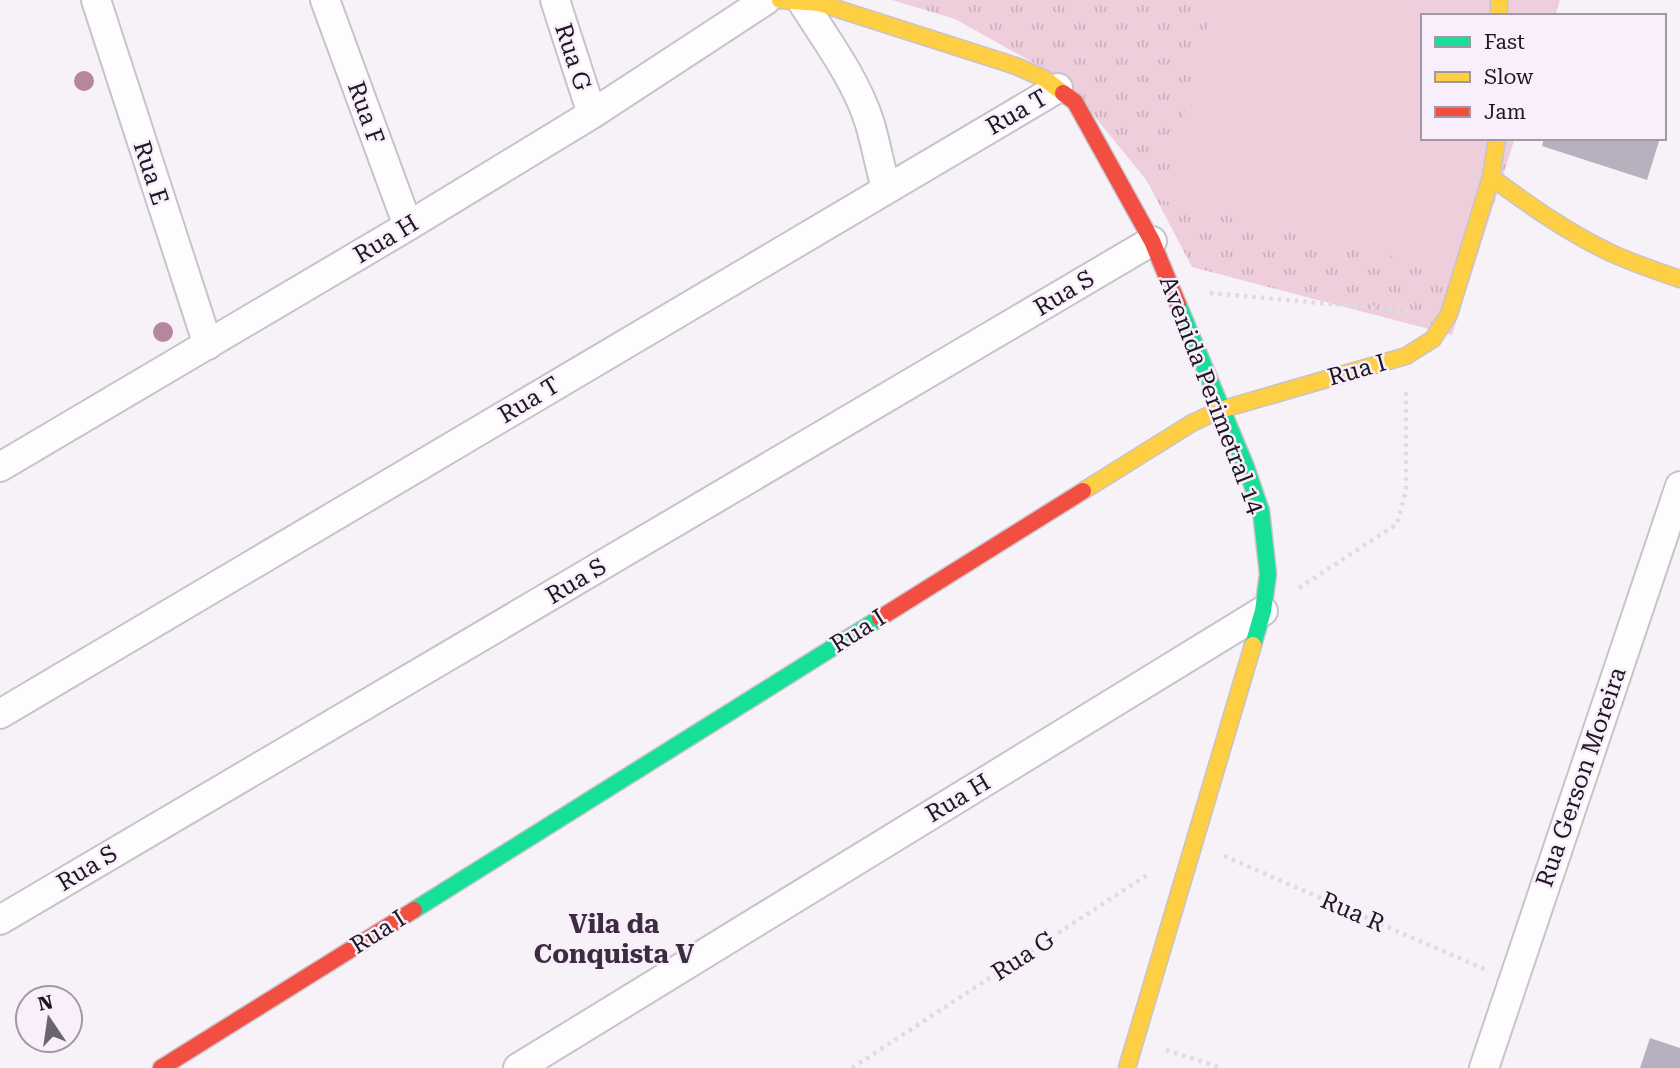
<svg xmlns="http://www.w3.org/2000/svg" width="1680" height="1068" font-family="'Roboto Serif',serif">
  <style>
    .park { fill: url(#park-tufts) }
    .garden { fill: #efcedc }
    .building { fill: #b7b1bf }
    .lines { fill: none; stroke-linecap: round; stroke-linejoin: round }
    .street-casing { stroke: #c8c3ca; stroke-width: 32 }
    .fast-casing { stroke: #c8c3ca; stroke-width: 19 }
    .slow-casing { stroke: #c8c3ca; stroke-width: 19 }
    .jam-casing { stroke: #c8c3ca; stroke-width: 19 }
    .path { stroke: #dedcde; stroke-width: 4.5; stroke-dasharray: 3.5 5; stroke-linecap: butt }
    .street { stroke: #fefdfe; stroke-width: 28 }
    .fast { stroke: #16e098; stroke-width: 16 }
    .slow { stroke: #ffcf43; stroke-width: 16 }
    .jam { stroke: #f24e42; stroke-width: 16 }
    .tree { fill: #b6869e }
    .labels { text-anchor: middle; stroke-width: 5; stroke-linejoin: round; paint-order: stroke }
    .street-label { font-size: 24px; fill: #1e1820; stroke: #f9eefc }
    .neighbourhood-label { font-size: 26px; font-weight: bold; fill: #3b2d3f; stroke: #f9eefc }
  </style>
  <defs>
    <pattern id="park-tufts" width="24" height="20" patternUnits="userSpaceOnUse" patternTransform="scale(1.75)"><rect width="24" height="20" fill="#efcedc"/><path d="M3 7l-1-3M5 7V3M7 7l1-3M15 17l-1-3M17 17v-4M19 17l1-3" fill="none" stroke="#ccb0bc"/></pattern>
  </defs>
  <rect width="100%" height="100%" fill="#f7f2f8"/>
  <!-- park -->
  <path class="park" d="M 892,0 L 1560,0 L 1555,16 L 1423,16 L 1423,138 L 1515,138 L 1452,335 L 1192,267 L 1147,181 L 1066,81 L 955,19 Z"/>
  <!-- garden -->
  <path class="garden" d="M 1214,0 L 1535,0 L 1531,16 L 1423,16 L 1423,138 L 1495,138 L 1456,272 L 1161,200 Z"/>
  <!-- building -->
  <path class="building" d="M 1544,138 L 1660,138 L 1647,180 L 1542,146 Z
    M 1650,1038 L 1680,1048 L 1680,1068 L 1640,1068 Z"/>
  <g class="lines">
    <defs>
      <path id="street" d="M 96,0 L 208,345
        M 325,0 L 408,226
        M 555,0 L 592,114
        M 801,0 C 826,40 856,79 870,124 C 876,145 880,167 886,188
        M 0,467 L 408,226 L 592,114 L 766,0
        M 0,714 L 1058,88
        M 0,920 L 1152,241
        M 518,1068 L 1263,611
        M 1484,1068 L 1680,486"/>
      <path id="fast" d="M 1178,304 L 1246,467 L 1261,511 L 1268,574 L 1263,611 L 1253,645
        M 414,910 L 880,618"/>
      <path id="slow" d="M 780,0 L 819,3 L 1016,66 L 1045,79 L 1063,93
        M 1499,0 L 1499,16
        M 1491,177 C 1529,205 1567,232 1609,252 C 1632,263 1656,271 1680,279
        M 1083,491 L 1192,423 L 1220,410 L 1406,356 L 1433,339 L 1449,314 L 1491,177 L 1497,138
        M 1127,1068 L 1253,645"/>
      <path id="jam" d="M 1063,93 L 1075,102 L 1152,241 L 1178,304
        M 880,618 L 1083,491
        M 161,1068 L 414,910"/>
    </defs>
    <!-- street casing -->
    <use href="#street" class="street-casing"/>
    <!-- fast casing -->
    <use href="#fast" class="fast-casing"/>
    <!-- slow casing -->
    <use href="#slow" class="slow-casing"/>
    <!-- jam casing -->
    <use href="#jam" class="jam-casing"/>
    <!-- path -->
    <path class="path" d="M 1210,293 L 1410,311
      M 1299,588 L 1397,524 L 1406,490 L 1406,392
      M 1224,856 L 1489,971
      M 1166,1050 L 1222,1068
      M 852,1068 L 1150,873"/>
    <!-- street -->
    <use href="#street" class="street"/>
    <!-- fast -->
    <use href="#fast" class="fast"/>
    <!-- slow -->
    <use href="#slow" class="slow"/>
    <!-- jam -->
    <use href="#jam" class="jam"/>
  </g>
  <!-- trees -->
  <g class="tree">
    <circle cx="84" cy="81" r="10"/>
    <circle cx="163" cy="332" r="10"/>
  </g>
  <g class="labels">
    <!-- street labels -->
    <g class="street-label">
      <text transform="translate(573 57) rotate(72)" y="8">Rua G</text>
      <text transform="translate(1017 112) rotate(-30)" y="8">Rua T</text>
      <text transform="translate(366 113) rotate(70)" y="8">Rua F</text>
      <text transform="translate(151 173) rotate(72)" y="8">Rua E</text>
      <text transform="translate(386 239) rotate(-31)" y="8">Rua H</text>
      <text transform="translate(1064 293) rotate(-31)" y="8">Rua S</text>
      <text transform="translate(1357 370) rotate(-16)" y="8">Rua I</text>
      <text transform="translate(1212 395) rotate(69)" y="8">Avenida Perimetral 14</text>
      <text transform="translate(529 400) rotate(-31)" y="8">Rua T</text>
      <text transform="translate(576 581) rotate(-31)" y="8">Rua S</text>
      <text transform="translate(858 631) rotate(-32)" y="8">Rua I</text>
      <text transform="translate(1581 777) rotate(-71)" y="8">Rua Gerson Moreira</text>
      <text transform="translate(958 798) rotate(-31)" y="8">Rua H</text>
      <text transform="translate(87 868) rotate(-31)" y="8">Rua S</text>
      <text transform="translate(1353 912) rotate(23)" y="8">Rua R</text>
      <text transform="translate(378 932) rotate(-32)" y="8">Rua I</text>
      <text transform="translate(1023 956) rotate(-33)" y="8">Rua G</text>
    </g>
    <!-- neighbourhood labels -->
    <g class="neighbourhood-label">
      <text x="614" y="933">Vila da<tspan x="614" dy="30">Conquista V</tspan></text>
    </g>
  </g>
  <!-- legend -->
  <rect x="1421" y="14" width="245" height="126" fill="#f9eefc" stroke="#a198a4" stroke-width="2"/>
  <rect x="1435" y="37" width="35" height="10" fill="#16e098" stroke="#a198a4" stroke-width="2"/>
  <text x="1484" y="49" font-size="21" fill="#1e1820">Fast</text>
  <rect x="1435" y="72" width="35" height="10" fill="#ffcf43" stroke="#a198a4" stroke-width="2"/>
  <text x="1484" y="84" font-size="21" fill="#1e1820">Slow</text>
  <rect x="1435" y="107" width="35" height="10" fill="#f24e42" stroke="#a198a4" stroke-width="2"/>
  <text x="1484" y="119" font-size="21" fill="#1e1820">Jam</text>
  <!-- north arrow -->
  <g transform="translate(49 1019) rotate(347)"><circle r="33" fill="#f9eefc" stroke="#a198a4" stroke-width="2"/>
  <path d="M0-5L12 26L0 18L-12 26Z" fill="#6a646c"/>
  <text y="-10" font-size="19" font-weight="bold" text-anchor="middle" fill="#1e1820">N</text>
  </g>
</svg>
